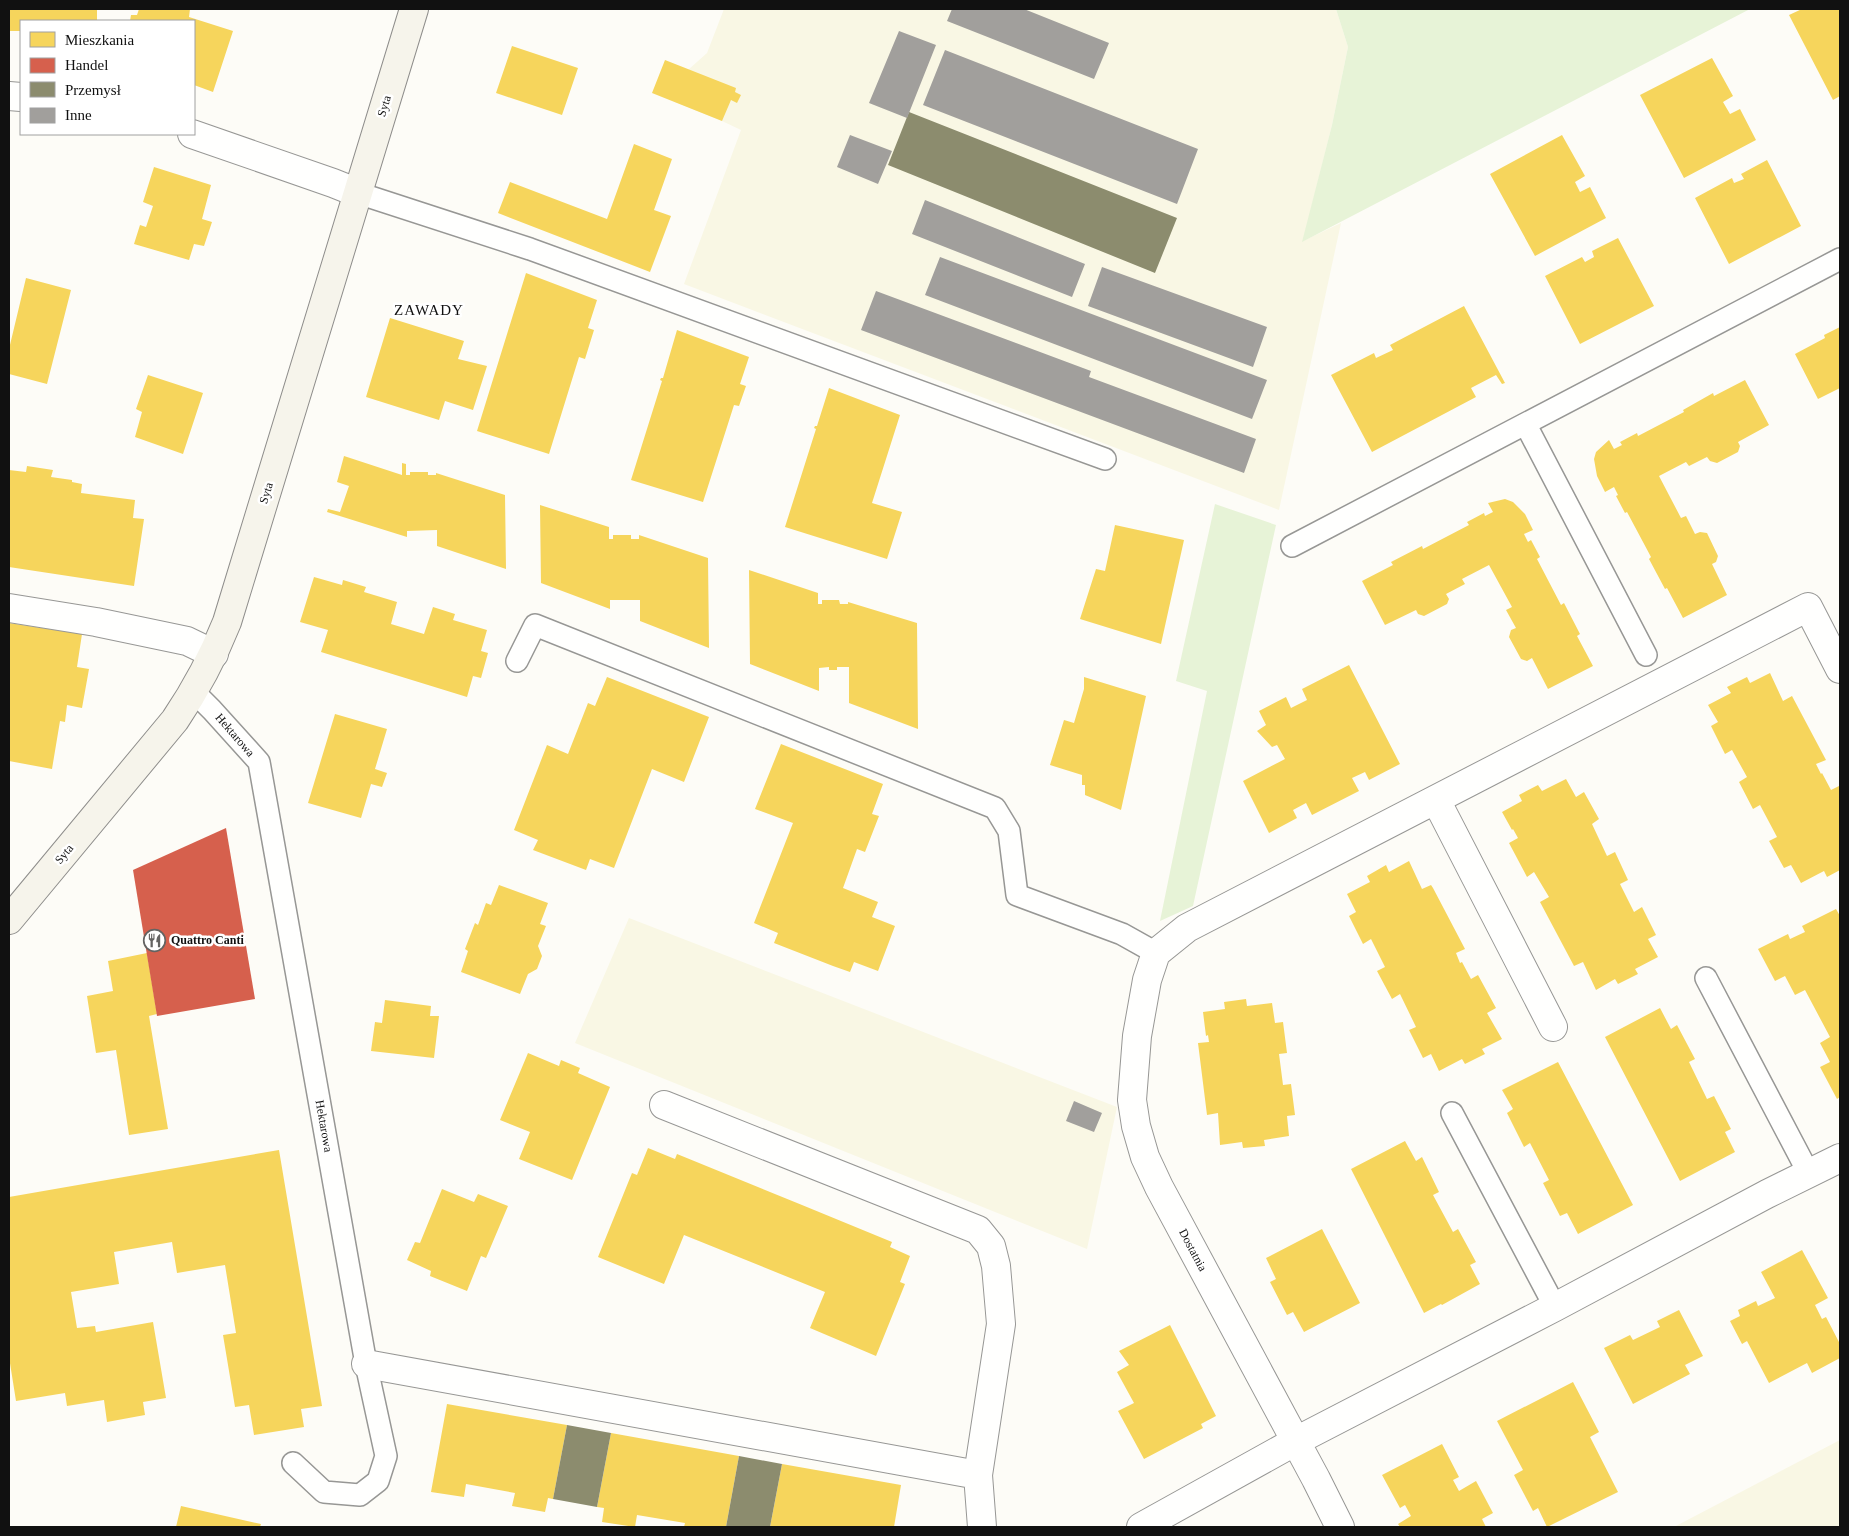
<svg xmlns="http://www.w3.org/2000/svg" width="1849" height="1536" font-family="Georgia,serif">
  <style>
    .farmland { fill: #f9f7e4 }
    .green { fill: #e7f3d7 }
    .homes { fill: #f6d55c }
    .shops { fill: #d6604d }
    .industry { fill: #8c8c6e }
    .building { fill: #a19f9c }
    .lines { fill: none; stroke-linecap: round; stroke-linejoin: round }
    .lane-casing { stroke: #979795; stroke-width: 24 }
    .street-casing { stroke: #979795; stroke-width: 30 }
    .secondary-casing { stroke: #8e8d8b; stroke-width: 30 }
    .lane { stroke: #fffffe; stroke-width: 21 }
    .street { stroke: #fffffe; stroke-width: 28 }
    .secondary { stroke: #f6f4eb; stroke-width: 28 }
    .labels { text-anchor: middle; stroke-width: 5; stroke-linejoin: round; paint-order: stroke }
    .street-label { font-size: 12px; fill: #111; stroke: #fff }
    .poi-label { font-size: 12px; font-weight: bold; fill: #111; stroke: #fff; text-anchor: start }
    .quarter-label { font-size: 15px; letter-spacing: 1px; fill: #111; stroke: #fff }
  </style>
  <rect width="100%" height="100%" fill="#fdfcf7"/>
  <!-- farmland -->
  <path class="farmland" d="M 724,9 L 1336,9 L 1348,47 L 1332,125 L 1303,241 L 1341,223 L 1279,510 L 684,284 L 741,130 L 722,121 L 675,102 L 688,70 L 707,53 Z
    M 629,918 L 1117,1107 L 1087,1249 L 575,1043 Z
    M 1840,1440 L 1840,1527 L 1674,1527 Z"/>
  <!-- green -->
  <path class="green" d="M 1336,9 L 1750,9 L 1302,242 L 1332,125 L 1348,47 Z
    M 1215,504 L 1276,525 L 1193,906 L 1160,921 L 1207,691 L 1176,681 Z"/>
  <!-- homes -->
  <path class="homes" d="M 10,9 L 97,9 L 97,21 L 21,21 L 21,31 L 9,31 Z
    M 139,9 L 190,9 L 189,17 L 233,31 L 213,92 L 194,85 L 194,21 L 130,21 L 131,15 L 137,15 Z
    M 1802,9 L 1840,9 L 1840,96 L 1833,100 L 1789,15 Z
    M 512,46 L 578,68 L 562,115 L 496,93 Z
    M 1712,58 L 1733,96 L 1723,102 L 1730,114 L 1740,109 L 1756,140 L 1684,178 L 1640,95 Z
    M 665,60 L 736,88 L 735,92 L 741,95 L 737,103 L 731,100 L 722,121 L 652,93 Z
    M 1562,135 L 1585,176 L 1575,182 L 1580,192 L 1590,187 L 1606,218 L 1535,256 L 1490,174 Z
    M 634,144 L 672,159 L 654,210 L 671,216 L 650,272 L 498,213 L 510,182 L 607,219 Z
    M 1767,160 L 1801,226 L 1729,264 L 1695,198 L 1732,178 L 1734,183 L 1744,179 L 1741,174 Z
    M 154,167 L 211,185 L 202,219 L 212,222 L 204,246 L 194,244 L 189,260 L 134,244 L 140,225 L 146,227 L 153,206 L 143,202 Z
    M 1618,238 L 1654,306 L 1580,344 L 1545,276 L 1582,257 L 1585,262 L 1594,257 L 1592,251 Z
    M 526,273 L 597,300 L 588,328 L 594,330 L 585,359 L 579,357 L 549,454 L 477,431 Z
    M 26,278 L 71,290 L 47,384 L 9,374 L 9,349 Z
    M 1464,306 L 1505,383 L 1502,384 L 1496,375 L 1471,388 L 1476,397 L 1372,452 L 1331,375 L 1374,353 L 1376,358 L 1393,350 L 1390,345 Z
    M 390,318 L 464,341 L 458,359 L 487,366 L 473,410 L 445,401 L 439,420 L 366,397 Z
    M 1840,327 L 1840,388 L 1818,399 L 1795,354 L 1825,338 L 1824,335 Z
    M 677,330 L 749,357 L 740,384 L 746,386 L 739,406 L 734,405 L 703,502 L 631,480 L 662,381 L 660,380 L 661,378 L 663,378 Z
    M 148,375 L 203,393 L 183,454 L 135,437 L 142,412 L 136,409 Z
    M 1745,380 L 1769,425 L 1738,442 L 1740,446 L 1738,452 L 1717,463 L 1710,461 L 1707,457 L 1689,466 L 1686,462 L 1659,476 L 1681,518 L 1686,516 L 1695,534 L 1700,532 L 1707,533 L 1718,556 L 1716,562 L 1712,564 L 1727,595 L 1683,618 L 1667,588 L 1665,589 L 1649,559 L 1651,557 L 1627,512 L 1625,513 L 1616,496 L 1618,495 L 1614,487 L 1605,492 L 1597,476 L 1594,459 L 1596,452 L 1609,440 L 1614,449 L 1622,445 L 1620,442 L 1637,433 L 1638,436 L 1684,412 L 1683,410 L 1713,393 L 1714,396 Z
    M 829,388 L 900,415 L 872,503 L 902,512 L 887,559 L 785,527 L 816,429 L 814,428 L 815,426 L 817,426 Z
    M 344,456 L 402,475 L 402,463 L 406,464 L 406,475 L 410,475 L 410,472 L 428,472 L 428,475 L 436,475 L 436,473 L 505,495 L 506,569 L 437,546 L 437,530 L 407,531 L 407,537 L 327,512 L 328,509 L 340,512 L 349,486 L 337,482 Z
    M 27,466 L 53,470 L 51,477 L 72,480 L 72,482 L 82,484 L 81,493 L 135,500 L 133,518 L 144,519 L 134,586 L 9,567 L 9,470 L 26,472 Z
    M 1505,499 L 1513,502 L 1525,514 L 1533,530 L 1524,534 L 1528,542 L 1531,540 L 1540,557 L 1537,559 L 1561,605 L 1564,603 L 1580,634 L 1577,636 L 1593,666 L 1548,689 L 1532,658 L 1527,661 L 1521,659 L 1509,637 L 1511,630 L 1516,628 L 1506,610 L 1512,607 L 1489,565 L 1462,579 L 1465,584 L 1446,594 L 1449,599 L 1447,604 L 1424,616 L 1418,614 L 1416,610 L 1385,625 L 1362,581 L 1393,565 L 1391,562 L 1422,546 L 1423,549 L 1469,525 L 1467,522 L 1484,513 L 1485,516 L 1493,512 L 1488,503 Z
    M 540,505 L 609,527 L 609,539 L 613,539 L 613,535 L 631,535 L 631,539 L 639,539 L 639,535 L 708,558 L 709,648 L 640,621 L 640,600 L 610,600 L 610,609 L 541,583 Z
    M 1115,525 L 1184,540 L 1161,644 L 1080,619 L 1096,569 L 1105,571 Z
    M 749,570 L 818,593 L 818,604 L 822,604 L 822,600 L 839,600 L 840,604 L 848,604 L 848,602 L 917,623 L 918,729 L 849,703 L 849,667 L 837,667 L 837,670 L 829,670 L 829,667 L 819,668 L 819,691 L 750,664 Z
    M 314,577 L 342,585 L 343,580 L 366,587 L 364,592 L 397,602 L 391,624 L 424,634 L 433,607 L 455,614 L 453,620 L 487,630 L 481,651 L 488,653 L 481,678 L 473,676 L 467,697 L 321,652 L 328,630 L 300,622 Z
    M 9,623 L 82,634 L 77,667 L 89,669 L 82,708 L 67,705 L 65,722 L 60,721 L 52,769 L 9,761 Z
    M 1349,665 L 1400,764 L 1369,780 L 1365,772 L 1352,778 L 1359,791 L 1312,815 L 1306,803 L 1293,810 L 1297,818 L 1269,833 L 1243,781 L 1285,759 L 1277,745 L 1272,747 L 1257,731 L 1266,725 L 1259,711 L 1286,697 L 1291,708 L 1307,700 L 1302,689 Z
    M 1770,673 L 1783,701 L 1792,696 L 1826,760 L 1816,764 L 1821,774 L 1822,773 L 1831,790 L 1839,786 L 1840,788 L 1840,870 L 1827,877 L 1824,871 L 1801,883 L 1791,865 L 1784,868 L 1769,841 L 1777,837 L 1760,805 L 1753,809 L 1739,782 L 1747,777 L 1732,750 L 1725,754 L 1711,726 L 1718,722 L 1708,705 L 1731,693 L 1727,687 L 1747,677 L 1750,683 Z
    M 607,677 L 709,717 L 684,782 L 652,769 L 614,868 L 590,859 L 586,870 L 533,850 L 538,840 L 514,830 L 547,745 L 568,754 L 588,703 L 595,706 Z
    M 1084,677 L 1146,696 L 1121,810 L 1085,795 L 1085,785 L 1082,785 L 1082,775 L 1050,765 L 1064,720 L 1074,723 L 1084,689 Z
    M 335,714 L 387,729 L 375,769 L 387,773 L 382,787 L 371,784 L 361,818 L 308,803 Z
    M 781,744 L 883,784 L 872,814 L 879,816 L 865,852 L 857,849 L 843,888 L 878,902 L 872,917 L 895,926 L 878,971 L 854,962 L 850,972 L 833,966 L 774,943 L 778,933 L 754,923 L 793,823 L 755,809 Z
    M 1566,779 L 1576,797 L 1584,792 L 1599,819 L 1592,824 L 1607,856 L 1615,852 L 1628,880 L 1620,884 L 1634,912 L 1642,907 L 1656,935 L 1648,939 L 1658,957 L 1635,969 L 1638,974 L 1618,984 L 1615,979 L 1596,990 L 1583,962 L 1574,966 L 1540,902 L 1549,897 L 1534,872 L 1527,877 L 1509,843 L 1518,838 L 1513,829 L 1512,830 L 1502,812 L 1522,801 L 1519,795 L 1538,785 L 1542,791 Z
    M 1409,861 L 1422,889 L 1431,885 L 1433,888 L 1465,949 L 1456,953 L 1460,963 L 1462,962 L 1471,979 L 1478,975 L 1496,1008 L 1487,1013 L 1502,1039 L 1482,1049 L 1485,1054 L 1465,1064 L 1462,1059 L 1439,1071 L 1431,1054 L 1423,1058 L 1409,1030 L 1416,1027 L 1400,994 L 1392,999 L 1377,971 L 1385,967 L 1371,939 L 1363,944 L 1349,916 L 1356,912 L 1347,894 L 1370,882 L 1367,876 L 1386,865 L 1389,872 Z
    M 499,885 L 548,903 L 540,924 L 546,926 L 538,946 L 542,956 L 537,969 L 528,974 L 520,994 L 461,972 L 468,951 L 465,949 L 475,923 L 478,925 L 486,903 L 491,905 Z
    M 1836,909 L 1840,916 L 1840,1097 L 1837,1099 L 1820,1067 L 1830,1062 L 1820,1043 L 1830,1037 L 1805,990 L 1795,995 L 1785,976 L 1775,981 L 1758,949 L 1788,934 L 1790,939 L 1805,932 L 1802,926 Z
    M 147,953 L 157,1014 L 149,1016 L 168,1129 L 129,1135 L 116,1050 L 96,1053 L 87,996 L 113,991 L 108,961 Z
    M 1246,999 L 1247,1006 L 1272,1003 L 1275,1023 L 1283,1022 L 1287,1053 L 1279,1054 L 1283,1085 L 1291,1084 L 1295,1115 L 1287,1116 L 1289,1136 L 1264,1140 L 1265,1146 L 1243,1148 L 1242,1142 L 1220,1145 L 1218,1113 L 1207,1115 L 1198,1043 L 1209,1042 L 1208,1035 L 1206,1036 L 1203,1012 L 1225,1009 L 1224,1002 Z
    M 385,1000 L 431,1006 L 430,1016 L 439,1016 L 434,1058 L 371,1051 L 375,1022 L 382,1023 Z
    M 1660,1008 L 1671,1029 L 1677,1025 L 1695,1059 L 1689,1062 L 1707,1099 L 1714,1096 L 1731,1129 L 1725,1132 L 1735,1152 L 1680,1181 L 1605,1037 Z
    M 528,1053 L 559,1066 L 561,1060 L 580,1068 L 578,1073 L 610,1087 L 572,1180 L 519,1159 L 530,1132 L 500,1120 Z
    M 1558,1062 L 1633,1205 L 1578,1234 L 1567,1213 L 1560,1216 L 1543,1183 L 1549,1180 L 1530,1143 L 1524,1147 L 1507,1113 L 1513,1109 L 1502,1090 Z
    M 1405,1141 L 1416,1161 L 1422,1157 L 1439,1192 L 1433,1195 L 1453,1232 L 1458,1229 L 1476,1262 L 1470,1265 L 1480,1284 L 1442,1305 L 1441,1304 L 1424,1313 L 1351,1169 Z
    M 648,1148 L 675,1159 L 677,1154 L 802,1205 L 892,1242 L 890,1247 L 910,1256 L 900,1282 L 905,1284 L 876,1356 L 810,1328 L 825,1292 L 684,1235 L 664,1284 L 598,1257 L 632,1173 L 637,1175 Z
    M 279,1150 L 322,1406 L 301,1409 L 304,1427 L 254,1435 L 249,1405 L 235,1407 L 223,1335 L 236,1333 L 225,1265 L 177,1273 L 172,1242 L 114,1252 L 119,1284 L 71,1292 L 77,1328 L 95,1326 L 96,1332 L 153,1322 L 166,1398 L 143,1402 L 145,1415 L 107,1422 L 104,1400 L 67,1406 L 65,1393 L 16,1401 L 9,1357 L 9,1197 Z
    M 442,1189 L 474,1202 L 478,1194 L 508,1206 L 486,1258 L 481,1256 L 467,1291 L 430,1276 L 431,1271 L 407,1260 L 415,1242 L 420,1243 Z
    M 1322,1229 L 1360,1303 L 1304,1332 L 1293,1312 L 1287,1315 L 1270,1282 L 1276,1279 L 1266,1258 Z
    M 1802,1250 L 1828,1298 L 1815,1305 L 1822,1319 L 1826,1317 L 1840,1344 L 1840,1358 L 1812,1373 L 1807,1363 L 1769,1383 L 1747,1341 L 1742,1344 L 1730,1321 L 1740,1316 L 1738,1310 L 1756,1301 L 1758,1306 L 1775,1298 L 1761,1272 Z
    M 1679,1310 L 1703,1356 L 1685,1365 L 1690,1374 L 1633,1404 L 1604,1348 L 1630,1335 L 1633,1340 L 1660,1327 L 1657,1321 Z
    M 1170,1325 L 1216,1416 L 1201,1424 L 1203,1428 L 1144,1459 L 1118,1411 L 1134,1403 L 1117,1372 L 1129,1365 L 1119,1351 Z
    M 1573,1382 L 1599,1432 L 1590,1437 L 1618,1492 L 1547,1527 L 1538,1508 L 1533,1511 L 1514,1475 L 1523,1470 L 1497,1421 Z
    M 447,1404 L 567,1425 L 553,1499 L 548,1498 L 545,1512 L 512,1506 L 515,1493 L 466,1484 L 464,1497 L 431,1492 Z
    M 611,1433 L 739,1456 L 726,1527 L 684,1527 L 685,1523 L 637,1515 L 635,1527 L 602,1522 L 604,1508 L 597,1507 Z
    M 1442,1444 L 1459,1477 L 1453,1480 L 1459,1491 L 1476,1481 L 1493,1513 L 1482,1519 L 1486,1527 L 1400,1527 L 1398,1524 L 1411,1516 L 1405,1505 L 1400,1508 L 1382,1475 Z
    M 782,1464 L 901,1485 L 894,1527 L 770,1527 Z
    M 181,1506 L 261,1524 L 260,1527 L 176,1527 Z"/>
  <!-- shops -->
  <path class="shops" d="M 226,828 L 255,999 L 157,1016 L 133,870 Z"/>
  <!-- industry -->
  <path class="industry" d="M 909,112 L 1177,218 L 1155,273 L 888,165 Z
    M 567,1425 L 611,1433 L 597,1507 L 553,1499 Z
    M 739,1456 L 782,1464 L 770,1527 L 726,1527 Z"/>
  <!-- building -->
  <path class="building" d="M 952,9 L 1024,9 L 1109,43 L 1094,79 L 947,21 Z
    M 899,31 L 936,45 L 907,118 L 869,103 Z
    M 945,50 L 1198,149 L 1177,204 L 923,105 Z
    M 850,135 L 892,151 L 878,184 L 837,167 Z
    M 925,200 L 1085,264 L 1072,297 L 912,234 Z
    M 940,257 L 1267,380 L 1252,419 L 925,295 Z
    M 1102,267 L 1267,327 L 1253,367 L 1088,306 Z
    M 876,291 L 1091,371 L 1089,377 L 1256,439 L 1244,473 L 861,330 Z
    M 1074,1101 L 1102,1113 L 1094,1132 L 1066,1121 Z"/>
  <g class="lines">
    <defs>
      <path id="lane" d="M 358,193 L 530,249 L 1105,459
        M 1526,425 L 1646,655
        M 1292,546 L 1840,259
        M 517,661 L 535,625 L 995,808 L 1009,831 L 1017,895 L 1122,934 L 1156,953
        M 194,692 L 212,710 L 259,762 L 366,1364 L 386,1456 L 378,1481 L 360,1495 L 324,1492 L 293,1463
        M 1706,978 L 1809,1174
        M 1452,1113 L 1555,1307"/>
      <path id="street" d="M 9,96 L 21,97
        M 192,134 L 333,183 L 358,193
        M 9,608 L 96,622 L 187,641 L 214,654
        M 1436,800 L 1553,1027
        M 664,1105 L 978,1230 L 991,1246 L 996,1266 L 1001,1324 L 978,1475 L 982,1527
        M 366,1364 L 978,1475
        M 1141,1527 L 1296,1441 L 1555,1307 L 1767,1194 L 1840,1158
        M 1340,1527 L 1316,1479 L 1159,1187 L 1145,1157 L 1136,1126 L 1132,1100 L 1137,1036 L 1147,980 L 1156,953 L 1187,928 L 1808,607 L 1840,669"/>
      <path id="secondary" d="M 9,920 L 175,720 C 196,689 213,657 227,622 L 414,9"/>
    </defs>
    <!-- lane casing -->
    <use href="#lane" class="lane-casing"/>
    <!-- street casing -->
    <use href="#street" class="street-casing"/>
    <!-- secondary casing -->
    <use href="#secondary" class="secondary-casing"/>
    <!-- lane -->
    <use href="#lane" class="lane"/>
    <!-- street -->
    <use href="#street" class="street"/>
    <!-- secondary -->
    <use href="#secondary" class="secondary"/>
  </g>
  <!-- icons -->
  <defs>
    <symbol id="restaurant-ring" viewBox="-11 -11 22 22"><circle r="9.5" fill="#fff" stroke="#646362" stroke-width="1.5"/><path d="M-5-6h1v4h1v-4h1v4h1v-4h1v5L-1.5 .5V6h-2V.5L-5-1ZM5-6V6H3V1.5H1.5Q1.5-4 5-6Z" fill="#646362"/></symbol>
  </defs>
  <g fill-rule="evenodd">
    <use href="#restaurant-ring" x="142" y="928" width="25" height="25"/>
  </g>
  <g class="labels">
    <!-- street labels -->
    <g class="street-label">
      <text transform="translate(384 106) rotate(-73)" y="4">Syta</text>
      <text transform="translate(266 493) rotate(-73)" y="4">Syta</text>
      <text transform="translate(235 735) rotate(49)" y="4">Hektarowa</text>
      <text transform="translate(64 854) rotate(-50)" y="4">Syta</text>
      <text transform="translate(324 1126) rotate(80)" y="4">Hektarowa</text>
      <text transform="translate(1193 1250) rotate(62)" y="4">Dostatnia</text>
    </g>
    <!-- poi labels -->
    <g class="poi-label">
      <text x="171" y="944">Quattro Canti</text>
    </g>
    <!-- quarter labels -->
    <g class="quarter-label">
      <text x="429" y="315">ZAWADY</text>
    </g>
  </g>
  <!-- border -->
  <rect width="1849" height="1536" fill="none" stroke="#111111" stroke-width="20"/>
  <!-- legend -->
  <rect x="20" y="20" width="175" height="115" fill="#ffffff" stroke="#a0a0a0"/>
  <rect x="30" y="32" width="25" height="15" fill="#f6d55c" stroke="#a0a0a0"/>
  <text x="65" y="45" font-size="15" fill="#111111">Mieszkania</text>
  <rect x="30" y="58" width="25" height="15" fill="#d6604d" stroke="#a0a0a0"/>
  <text x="65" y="70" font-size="15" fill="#111111">Handel</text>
  <rect x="30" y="82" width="25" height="15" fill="#8c8c6e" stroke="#a0a0a0"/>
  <text x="65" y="95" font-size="15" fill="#111111">Przemysł</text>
  <rect x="30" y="108" width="25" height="15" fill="#a19f9c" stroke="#a0a0a0"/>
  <text x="65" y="120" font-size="15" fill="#111111">Inne</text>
</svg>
